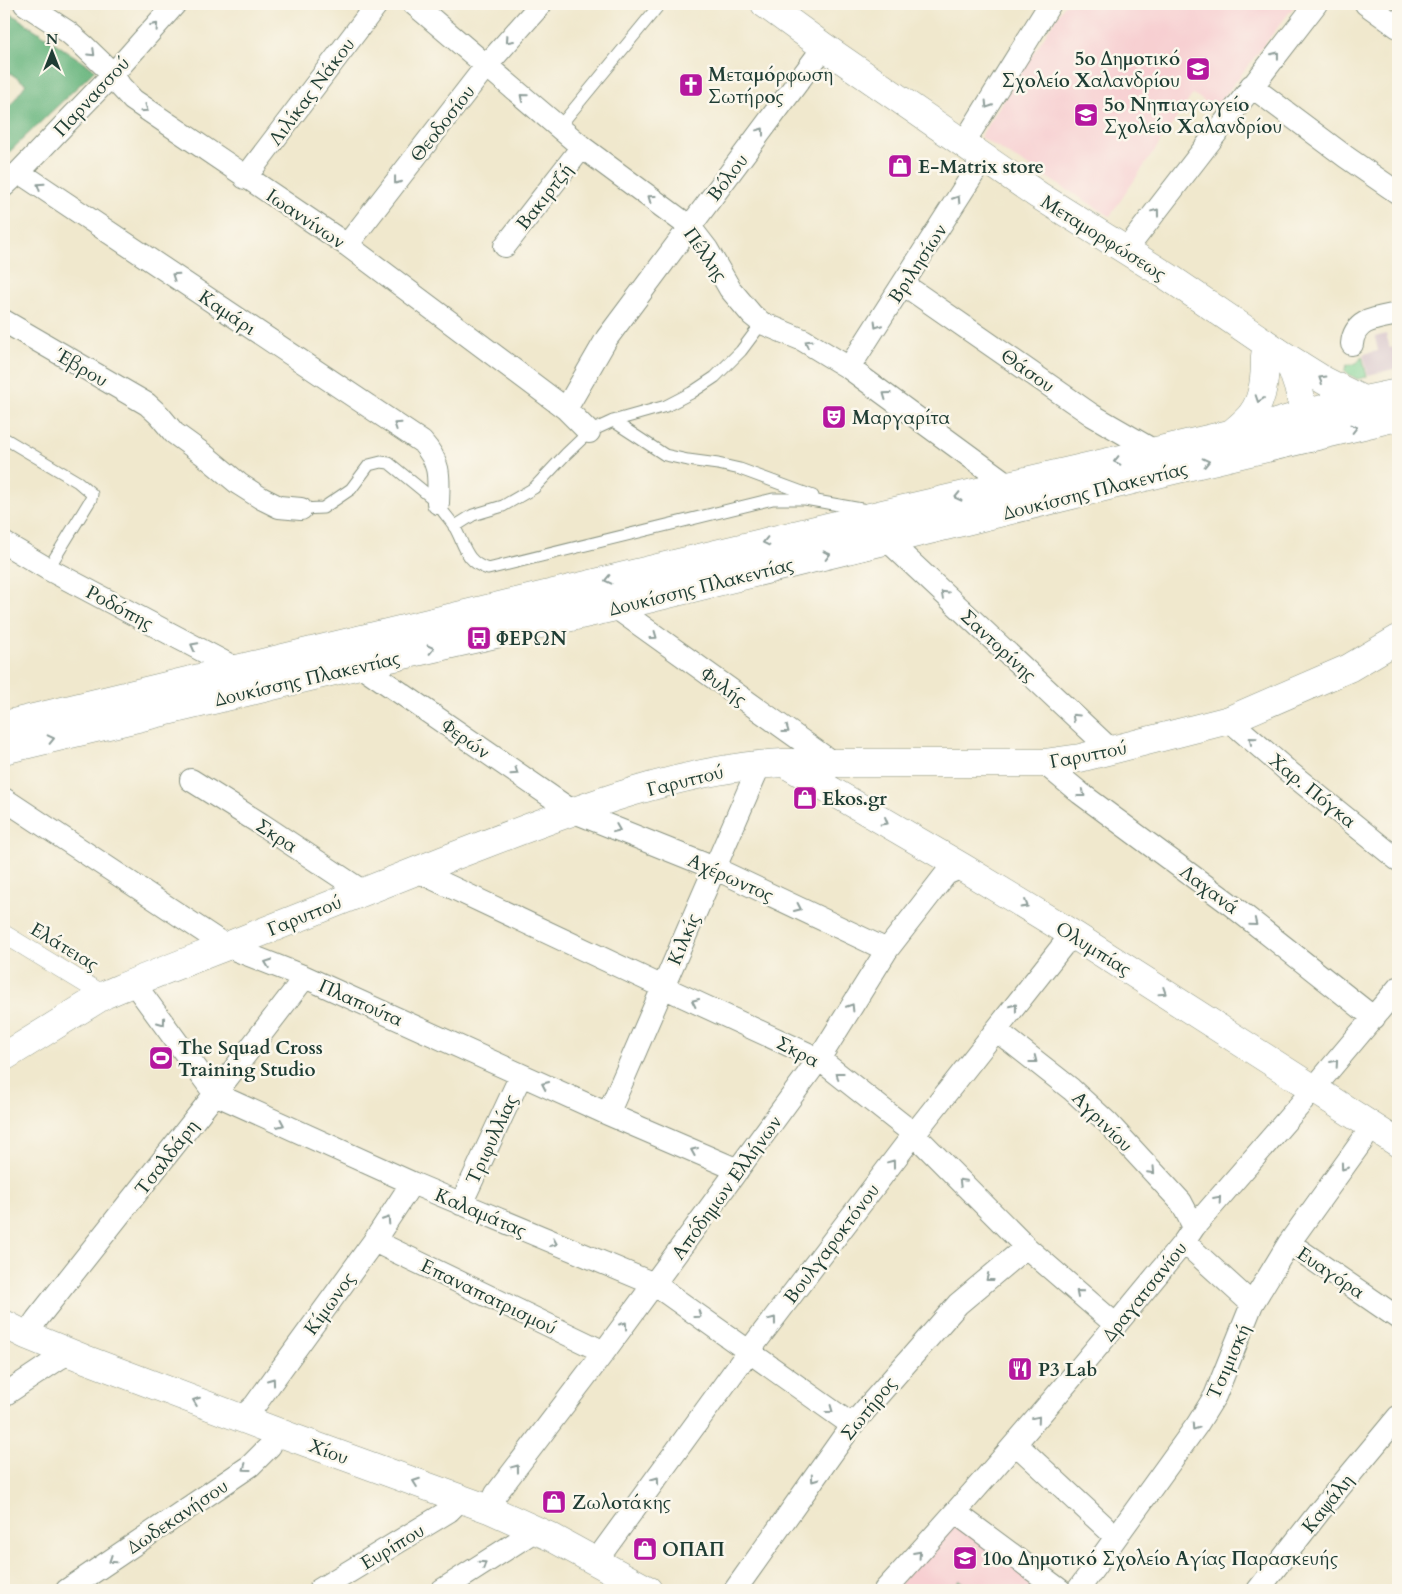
<svg xmlns="http://www.w3.org/2000/svg" width="1402" height="1594" font-family="Cardo,serif">
  <style>
    .built { fill: #f7cfd1 }
    .industrial { fill: #d2bdc6 }
    .green { fill: #80d394; stroke: #508864 }
    .forest { fill: #68b57e; stroke: #447959 }
    .lines { fill: none; stroke-linecap: round; stroke-linejoin: round }
    .service-casing { stroke: #889280; stroke-width: 13 }
    .pedestrian-casing { stroke: #889280; stroke-width: 19 }
    .minor-casing { stroke: #889280; stroke-width: 24 }
    .tertiary-casing { stroke: #889280; stroke-width: 29 }
    .secondary-casing { stroke: #889280; stroke-width: 29 }
    .service { stroke: #fff; stroke-width: 11 }
    .pedestrian { stroke: #fff; stroke-width: 18 }
    .minor { stroke: #fff; stroke-width: 22 }
    .tertiary { stroke: #fff; stroke-width: 28 }
    .secondary { stroke: #fff; stroke-width: 28 }
    .oneway { stroke: #8f9e9a }
    .labels { text-anchor: middle; stroke-width: 5; stroke-linejoin: round; paint-order: stroke }
    .poi-label { font-size: 19px; font-weight: bold; fill: #1f3d34; stroke: #fbf7ec; text-anchor: start }
    .street-label { font-size: 19px; fill: #1f3d34; stroke: #fbf7ec }
  </style>
  <rect width="100%" height="100%" fill="#fbf7ec"/>
  <filter id="ink" filterUnits="userSpaceOnUse"><feTurbulence type="fractalNoise" baseFrequency=".02" numOctaves="2"/><feDisplacementMap in="SourceGraphic" scale="10" xChannelSelector="R" yChannelSelector="G"/><feConvolveMatrix kernelMatrix="1 2 1 2 8 2 1 2 1" color-interpolation-filters="sRGB"/></filter>
  <filter id="wash" filterUnits="userSpaceOnUse"><feTurbulence type="fractalNoise" baseFrequency=".0096" numOctaves="4" result="noise"/><feDisplacementMap in="SourceGraphic" scale="20" xChannelSelector="R" yChannelSelector="G"/><feGaussianBlur stdDeviation="1.12" result="paint"/><feColorMatrix in="noise" values="0 0 0 0 0 0 0 0 0 0 0 0 0 0 0 0 0 1.4 0 .05"/><feComposite in="paint" operator="in"/></filter>
  <g filter="url(#wash)">
    <rect width="100%" height="100%" fill="#f0e8cd"/>
    <!-- built -->
    <path class="built" d="M 1065,4 L 1296,4 L 1215,108 L 1193,94 L 1110,216 L 980,137 Z
      M 952,1520 L 1051,1590 L 895,1590 Z"/>
    <!-- industrial -->
    <path class="industrial" d="M 1386,334 L 1390,348 L 1398,346 L 1398,368 L 1368,375 L 1363,354 L 1378,351 L 1375,337 Z"/>
    <!-- green -->
    <path class="green" d="M 1362,356 L 1367,377 L 1357,379 L 1344,371 L 1347,365 C 1354,365 1359,363 1362,356 Z
      M 960,1580 L 972,1590 L 951,1590 Z"/>
    <!-- forest -->
    <path class="forest" d="M 4,9 L 95,70 L 4,157 L 4,114 L 26,84 L 4,69 Z"/>
  </g>
  <g filter="url(#ink)">
    <g class="lines">
      <defs>
        <path id="service" d="M 559,127 L 660,4
          M 613,421 L 665,455 L 688,460 L 718,464 L 740,469 L 813,496
          M 4,438 L 78,482 L 92,494 L 91,499 L 48,569
          M 301,509 L 323,508 L 351,489 L 369,465 L 381,462 L 389,463 L 438,503 C 442,512 449,518 454,526 C 465,545 465,562 488,569 L 773,499 L 805,499 L 867,510
          M 454,527 L 473,515 L 503,506 L 534,488 L 566,454 L 589,432 L 613,421 L 666,406 L 691,393 L 715,377 L 741,351 L 762,323"/>
        <path id="pedestrian" d="M 4,934 L 104,995"/>
        <path id="minor" d="M 25,4 L 68,32 L 83,45 L 113,74 L 120,86 L 133,100 L 347,245 L 566,409 L 589,432
          M 414,4 L 582,147 L 690,227 L 707,249 L 730,289 L 752,315 L 762,323 L 803,340 L 849,368 L 1010,486
          M 1366,4 L 1398,27
          M 1251,86 L 1346,157 L 1398,193
          M 963,144 L 1050,4
          M 19,172 L 422,442 C 441,463 439,477 438,503
          M 245,178 L 377,4
          M 4,186 L 19,172 L 113,74 L 175,4
          M 347,245 L 486,66 L 541,4
          M 505,246 L 582,147
          M 1126,250 L 1316,4
          M 903,284 L 1092,415 L 1156,452
          M 4,321 L 147,404 L 159,415 L 174,433 L 203,454 L 239,484 L 261,498 L 279,507 L 301,509
          M 1352,344 C 1354,319 1378,318 1398,314
          M 849,368 L 984,157
          M 566,409 L 607,338 L 824,47
          M 887,540 L 1111,750
          M 4,543 L 48,569 L 237,669
          M 615,607 L 833,763
          M 360,665 L 572,811 L 714,868 L 887,950
          M 1229,720 L 1289,772 L 1398,860
          M 1044,763 L 1080,793 L 1230,904 L 1374,1018
          M 191,780 L 261,824 L 362,891
          M 4,799 L 226,946 L 305,977 L 608,1114 L 738,1170
          M 417,871 L 663,987 L 819,1059 L 914,1134 L 1026,1247 L 1116,1325
          M 133,982 L 215,1094 L 412,1183 L 654,1284 L 852,1425
          M 996,1030 L 1071,1089 L 1107,1122 L 1181,1202 L 1194,1227
          M 608,1114 L 760,764
          M 461,1204 L 521,1075
          M 374,1241 L 604,1352
          M 1184,1242 L 1252,1304
          M 1289,1243 L 1398,1318
          M 26,1335 L 37,1319 L 215,1094 L 305,977
          M 4,1395 L 58,1359 L 69,1353
          M 241,1418 L 255,1405 L 374,1241 L 412,1183
          M 1016,1444 L 1116,1537
          M 489,1509 L 496,1494 L 604,1352 L 819,1059 L 887,950 L 946,874 L 962,867
          M 956,1513 L 1060,1590
          M 596,1561 L 749,1351 L 914,1134 L 1064,944 L 1077,937
          M 67,1590 L 250,1466 L 270,1446 L 275,1431
          M 319,1590 L 449,1511 L 462,1498
          M 442,1590 L 536,1530
          M 735,1590 L 852,1425 L 958,1304 L 1026,1247
          M 885,1590 C 989,1477 1087,1361 1184,1242 L 1194,1227 L 1299,1106 L 1398,988
          M 1078,1590 L 1197,1425 L 1215,1396 L 1252,1304 L 1289,1243 L 1365,1137 L 1374,1129
          M 1258,1590 L 1319,1512 L 1398,1417"/>
        <path id="tertiary" d="M 765,4 L 824,47 L 1038,195 L 1170,278 L 1277,351 L 1292,369 L 1299,390 L 1309,438
          M 784,763 L 962,867 L 1077,937 L 1398,1143
          M 4,1057 L 104,995 L 118,989 C 154,974 191,960 227,946 C 301,916 375,887 449,858 C 554,818 670,769 783,763 L 1044,763 L 1080,758 L 1229,720 L 1349,668 L 1398,639
          M 4,1324 L 26,1335 L 85,1359 L 291,1437 L 489,1509 L 551,1537 L 648,1590"/>
        <path id="secondary" d="M 1277,351 L 1325,381 L 1365,401
          M 1232,433 C 1239,427 1247,421 1252,414 C 1264,398 1265,375 1265,356
          M 4,725 L 886,513 L 1269,425 L 1326,408 L 1398,393
          M 4,750 L 360,665 L 615,607 L 1170,471 L 1398,417"/>
      </defs>
      <!-- service casing -->
      <use href="#service" class="service-casing"/>
      <!-- pedestrian casing -->
      <use href="#pedestrian" class="pedestrian-casing"/>
      <!-- minor casing -->
      <use href="#minor" class="minor-casing"/>
      <!-- tertiary casing -->
      <use href="#tertiary" class="tertiary-casing"/>
      <!-- secondary casing -->
      <use href="#secondary" class="secondary-casing"/>
      <!-- service -->
      <use href="#service" class="service"/>
      <!-- pedestrian -->
      <use href="#pedestrian" class="pedestrian"/>
      <!-- minor -->
      <use href="#minor" class="minor"/>
      <!-- tertiary -->
      <use href="#tertiary" class="tertiary"/>
      <!-- secondary -->
      <use href="#secondary" class="secondary"/>
    </g>
    <!-- one-way arrows -->
    <defs><path id="oneway-chevron" d="M-2-3.5L2.5 0L-2 3.5" fill="none" stroke-width="1.6" stroke-linecap="round" stroke-linejoin="round" transform="scale(1.25)"/></defs>
    <g class="oneway">
      <use href="#oneway-chevron" transform="translate(155 26) rotate(-48)"/>
      <use href="#oneway-chevron" transform="translate(509 40) rotate(132)"/>
      <use href="#oneway-chevron" transform="translate(92 53) rotate(44)"/>
      <use href="#oneway-chevron" transform="translate(1276 55) rotate(-52)"/>
      <use href="#oneway-chevron" transform="translate(523 97) rotate(-140)"/>
      <use href="#oneway-chevron" transform="translate(988 105) rotate(122)"/>
      <use href="#oneway-chevron" transform="translate(145 109) rotate(35)"/>
      <use href="#oneway-chevron" transform="translate(761 131) rotate(-53)"/>
      <use href="#oneway-chevron" transform="translate(397 181) rotate(128)"/>
      <use href="#oneway-chevron" transform="translate(40 186) rotate(-146)"/>
      <use href="#oneway-chevron" transform="translate(651 198) rotate(-144)"/>
      <use href="#oneway-chevron" transform="translate(957 199) rotate(-57)"/>
      <use href="#oneway-chevron" transform="translate(1156 212) rotate(-53)"/>
      <use href="#oneway-chevron" transform="translate(175 276) rotate(-146)"/>
      <use href="#oneway-chevron" transform="translate(877 325) rotate(122)"/>
      <use href="#oneway-chevron" transform="translate(808 343) rotate(-150)"/>
      <use href="#oneway-chevron" transform="translate(1322 379) rotate(-149)"/>
      <use href="#oneway-chevron" transform="translate(886 395) rotate(-144)"/>
      <use href="#oneway-chevron" transform="translate(1259 399) rotate(109)"/>
      <use href="#oneway-chevron" transform="translate(397 425) rotate(-146)"/>
      <use href="#oneway-chevron" transform="translate(1354 428) rotate(-14)"/>
      <use href="#oneway-chevron" transform="translate(1117 461) rotate(167)"/>
      <use href="#oneway-chevron" transform="translate(1206 462) rotate(-13)"/>
      <use href="#oneway-chevron" transform="translate(958 497) rotate(167)"/>
      <use href="#oneway-chevron" transform="translate(766 542) rotate(167)"/>
      <use href="#oneway-chevron" transform="translate(827 555) rotate(-14)"/>
      <use href="#oneway-chevron" transform="translate(608 580) rotate(167)"/>
      <use href="#oneway-chevron" transform="translate(944 594) rotate(-137)"/>
      <use href="#oneway-chevron" transform="translate(654 636) rotate(36)"/>
      <use href="#oneway-chevron" transform="translate(194 646) rotate(-152)"/>
      <use href="#oneway-chevron" transform="translate(431 649) rotate(-13)"/>
      <use href="#oneway-chevron" transform="translate(1075 717) rotate(-137)"/>
      <use href="#oneway-chevron" transform="translate(786 730) rotate(36)"/>
      <use href="#oneway-chevron" transform="translate(51 739) rotate(-13)"/>
      <use href="#oneway-chevron" transform="translate(1252 740) rotate(-139)"/>
      <use href="#oneway-chevron" transform="translate(515 772) rotate(35)"/>
      <use href="#oneway-chevron" transform="translate(1082 794) rotate(38)"/>
      <use href="#oneway-chevron" transform="translate(885 822) rotate(30)"/>
      <use href="#oneway-chevron" transform="translate(617 829) rotate(22)"/>
      <use href="#oneway-chevron" transform="translate(1025 905) rotate(31)"/>
      <use href="#oneway-chevron" transform="translate(798 908) rotate(25)"/>
      <use href="#oneway-chevron" transform="translate(1254 923) rotate(39)"/>
      <use href="#oneway-chevron" transform="translate(268 963) rotate(-159)"/>
      <use href="#oneway-chevron" transform="translate(1163 992) rotate(33)"/>
      <use href="#oneway-chevron" transform="translate(695 1002) rotate(-155)"/>
      <use href="#oneway-chevron" transform="translate(851 1007) rotate(-58)"/>
      <use href="#oneway-chevron" transform="translate(1014 1007) rotate(-52)"/>
      <use href="#oneway-chevron" transform="translate(162 1022) rotate(54)"/>
      <use href="#oneway-chevron" transform="translate(1034 1060) rotate(38)"/>
      <use href="#oneway-chevron" transform="translate(1335 1063) rotate(-49)"/>
      <use href="#oneway-chevron" transform="translate(839 1075) rotate(-142)"/>
      <use href="#oneway-chevron" transform="translate(545 1085) rotate(-155)"/>
      <use href="#oneway-chevron" transform="translate(281 1124) rotate(24)"/>
      <use href="#oneway-chevron" transform="translate(694 1151) rotate(-157)"/>
      <use href="#oneway-chevron" transform="translate(892 1163) rotate(-53)"/>
      <use href="#oneway-chevron" transform="translate(1344 1167) rotate(126)"/>
      <use href="#oneway-chevron" transform="translate(1152 1171) rotate(47)"/>
      <use href="#oneway-chevron" transform="translate(962 1182) rotate(-135)"/>
      <use href="#oneway-chevron" transform="translate(1218 1199) rotate(-49)"/>
      <use href="#oneway-chevron" transform="translate(387 1220) rotate(-57)"/>
      <use href="#oneway-chevron" transform="translate(554 1243) rotate(23)"/>
      <use href="#oneway-chevron" transform="translate(989 1278) rotate(142)"/>
      <use href="#oneway-chevron" transform="translate(1079 1293) rotate(-139)"/>
      <use href="#oneway-chevron" transform="translate(698 1315) rotate(36)"/>
      <use href="#oneway-chevron" transform="translate(773 1320) rotate(-53)"/>
      <use href="#oneway-chevron" transform="translate(624 1325) rotate(-54)"/>
      <use href="#oneway-chevron" transform="translate(272 1381) rotate(-54)"/>
      <use href="#oneway-chevron" transform="translate(196 1401) rotate(-159)"/>
      <use href="#oneway-chevron" transform="translate(830 1410) rotate(36)"/>
      <use href="#oneway-chevron" transform="translate(1037 1419) rotate(-50)"/>
      <use href="#oneway-chevron" transform="translate(1195 1427) rotate(124)"/>
      <use href="#oneway-chevron" transform="translate(246 1468) rotate(144)"/>
      <use href="#oneway-chevron" transform="translate(516 1468) rotate(-53)"/>
      <use href="#oneway-chevron" transform="translate(814 1479) rotate(125)"/>
      <use href="#oneway-chevron" transform="translate(656 1480) rotate(-54)"/>
      <use href="#oneway-chevron" transform="translate(416 1482) rotate(-160)"/>
      <use href="#oneway-chevron" transform="translate(918 1554) rotate(-48)"/>
      <use href="#oneway-chevron" transform="translate(112 1560) rotate(146)"/>
      <use href="#oneway-chevron" transform="translate(483 1564) rotate(-33)"/>
    </g>
  </g>
  <!-- icons -->
  <defs>
    <symbol id="school-square" viewBox="-11 -11 22 22"><rect x="-9" y="-9" width="18" height="18" rx="4" fill="#b5179e" stroke="#fbf7ec"/><path d="M0-5L7-2L0 1L-7-2ZM-4 1L0 2.5L4 1V4Q0 6-4 4Z" fill="#fff"/></symbol>
    <symbol id="church-square" viewBox="-11 -11 22 22"><rect x="-9" y="-9" width="18" height="18" rx="4" fill="#b5179e" stroke="#fbf7ec"/><path d="M-1.2-6h2.4v3.5h3.3v2.4h-3.3V6h-2.4V-.1h-3.3v-2.4h3.3Z" fill="#fff"/></symbol>
    <symbol id="shop-square" viewBox="-11 -11 22 22"><rect x="-9" y="-9" width="18" height="18" rx="4" fill="#b5179e" stroke="#fbf7ec"/><path d="M-5-2.5h2.3a2.7 3.5 0 0 1 5.4 0H5L5.5 6h-11ZM-1.5-2.5h3a1.5 2.3 0 0 0-3 0Z" fill="#fff"/></symbol>
    <symbol id="theatre-square" viewBox="-11 -11 22 22"><rect x="-9" y="-9" width="18" height="18" rx="4" fill="#b5179e" stroke="#fbf7ec"/><path d="M-5-5.5Q0-4 5-5.5V0Q5 5 0 6Q-5 5-5 0ZM-3.3-2.5H-1v1.5H-3.3ZM1-2.5H3.3v1.5H1ZM-2.8 1Q0 5.5 2.8 1Z" fill="#fff"/></symbol>
    <symbol id="bus-square" viewBox="-11 -11 22 22"><rect x="-9" y="-9" width="18" height="18" rx="4" fill="#b5179e" stroke="#fbf7ec"/><path d="M-5-6H5V4H4V6H2V4H-2V6H-4V4H-5ZM-3.5-4V0h7V-4ZM-3.5 1.2v1.5H-2V1.2ZM2 1.2v1.5H3.5V1.2Z" fill="#fff"/></symbol>
    <symbol id="stadium-square" viewBox="-11 -11 22 22"><rect x="-9" y="-9" width="18" height="18" rx="4" fill="#b5179e" stroke="#fbf7ec"/><path d="M0-5a6.5 5 0 1 0 0 10a6.5 5 0 1 0 0-10ZM-3.5-1.8h7v3.6h-7Z" fill="#fff"/></symbol>
    <symbol id="restaurant-square" viewBox="-11 -11 22 22"><rect x="-9" y="-9" width="18" height="18" rx="4" fill="#b5179e" stroke="#fbf7ec"/><path d="M-5-6h1v4h1v-4h1v4h1v-4h1v5L-1.5 .5V6h-2V.5L-5-1ZM5-6V6H3V1.5H1.5Q1.5-4 5-6Z" fill="#fff"/></symbol>
  </defs>
  <g fill-rule="evenodd">
    <use href="#school-square" x="1184" y="55" width="28" height="28"/>
    <use href="#church-square" x="677" y="71" width="28" height="28"/>
    <use href="#school-square" x="1072" y="101" width="28" height="28"/>
    <use href="#shop-square" x="886" y="152" width="28" height="28"/>
    <use href="#theatre-square" x="820" y="403" width="28" height="28"/>
    <use href="#bus-square" x="465" y="624" width="28" height="28"/>
    <use href="#shop-square" x="791" y="784" width="28" height="28"/>
    <use href="#stadium-square" x="147" y="1044" width="28" height="28"/>
    <use href="#restaurant-square" x="1006" y="1355" width="28" height="28"/>
    <use href="#shop-square" x="540" y="1488" width="28" height="28"/>
    <use href="#shop-square" x="631" y="1535" width="28" height="28"/>
    <use href="#school-square" x="951" y="1544" width="28" height="28"/>
  </g>
  <g class="labels">
    <!-- poi labels -->
    <g class="poi-label">
      <text x="1180" y="65" text-anchor="end">5ο Δημοτικό<tspan x="1180" dy="22">Σχολείο Χαλανδρίου</tspan></text>
      <text x="708" y="81">Μεταμόρφωση<tspan x="708" dy="22">Σωτήρος</tspan></text>
      <text x="1104" y="111">5ο Νηπιαγωγείο<tspan x="1104" dy="22">Σχολείο Χαλανδρίου</tspan></text>
      <text x="918" y="173">E-Matrix store</text>
      <text x="852" y="424">Μαργαρίτα</text>
      <text x="496" y="645">ΦΕΡΩΝ</text>
      <text x="822" y="805">Ekos.gr</text>
      <text x="178" y="1054">The Squad Cross<tspan x="178" dy="22">Training Studio</tspan></text>
      <text x="1038" y="1376">P3 Lab</text>
      <text x="572" y="1509">Ζωλοτάκης</text>
      <text x="662" y="1556">ΟΠΑΠ</text>
      <text x="982" y="1565">10ο Δημοτικό Σχολείο Αγίας Παρασκευής</text>
    </g>
    <!-- street labels -->
    <g class="street-label">
      <text transform="translate(311 91) rotate(-53)" y="7">Λιλίκας Νάκου</text>
      <text transform="translate(91 96) rotate(-47)" y="7">Παρνασσού</text>
      <text transform="translate(442 123) rotate(-52)" y="7">Θεοδοσίου</text>
      <text transform="translate(727 177) rotate(-53)" y="7">Βόλου</text>
      <text transform="translate(544 196) rotate(-52)" y="7">Βακιρτζή</text>
      <text transform="translate(306 218) rotate(34)" y="7">Ιωαννίνων</text>
      <text transform="translate(1104 237) rotate(32)" y="7">Μεταμορφώσεως</text>
      <text transform="translate(706 254) rotate(55)" y="7">Πέλλης</text>
      <text transform="translate(917 263) rotate(-57)" y="7">Βριλησίων</text>
      <text transform="translate(228 312) rotate(34)" y="7">Καμάρι</text>
      <text transform="translate(82 367) rotate(30)" y="7">Έβρου</text>
      <text transform="translate(1028 370) rotate(35)" y="7">Θάσου</text>
      <text transform="translate(1095 490) rotate(-14)" y="7">Δουκίσσης Πλακεντίας</text>
      <text transform="translate(701 586) rotate(-14)" y="7">Δουκίσσης Πλακεντίας</text>
      <text transform="translate(120 607) rotate(28)" y="7">Ροδόπης</text>
      <text transform="translate(999 645) rotate(43)" y="7">Σαντορίνης</text>
      <text transform="translate(307 678) rotate(-13)" y="7">Δουκίσσης Πλακεντίας</text>
      <text transform="translate(724 686) rotate(36)" y="7">Φυλής</text>
      <text transform="translate(466 738) rotate(35)" y="7">Φερών</text>
      <text transform="translate(1088 754) rotate(-11)" y="7">Γαρυττού</text>
      <text transform="translate(685 780) rotate(-14)" y="7">Γαρυττού</text>
      <text transform="translate(1313 790) rotate(39)" y="7">Χαρ. Πόγκα</text>
      <text transform="translate(277 835) rotate(33)" y="7">Σκρα</text>
      <text transform="translate(731 877) rotate(24)" y="7">Αχέρωντος</text>
      <text transform="translate(1210 889) rotate(37)" y="7">Λαχανά</text>
      <text transform="translate(304 915) rotate(-22)" y="7">Γαρυττού</text>
      <text transform="translate(683 939) rotate(-67)" y="7">Κιλκίς</text>
      <text transform="translate(65 946) rotate(31)" y="7">Ελάτειας</text>
      <text transform="translate(1094 948) rotate(32)" y="7">Ολυμπίας</text>
      <text transform="translate(361 1002) rotate(24)" y="7">Πλαπούτα</text>
      <text transform="translate(798 1051) rotate(27)" y="7">Σκρα</text>
      <text transform="translate(1103 1121) rotate(45)" y="7">Αγρινίου</text>
      <text transform="translate(491 1139) rotate(-65)" y="7">Τριφυλλίας</text>
      <text transform="translate(166 1157) rotate(-52)" y="7">Τσαλδάρη</text>
      <text transform="translate(726 1187) rotate(-54)" y="7">Απόδημων Ελλήνων</text>
      <text transform="translate(481 1212) rotate(23)" y="7">Καλαμάτας</text>
      <text transform="translate(831 1243) rotate(-53)" y="7">Βουλγαροκτόνου</text>
      <text transform="translate(1331 1272) rotate(34)" y="7">Ευαγόρα</text>
      <text transform="translate(1144 1291) rotate(-51)" y="7">Δραγατσανίου</text>
      <text transform="translate(489 1296) rotate(26)" y="7">Επαναπατρισμού</text>
      <text transform="translate(329 1303) rotate(-54)" y="7">Κίμωνος</text>
      <text transform="translate(1228 1361) rotate(-66)" y="7">Τσιμισκή</text>
      <text transform="translate(868 1408) rotate(-51)" y="7">Σωτήρος</text>
      <text transform="translate(329 1451) rotate(20)" y="7">Χίου</text>
      <text transform="translate(1327 1503) rotate(-51)" y="7">Καψάλη</text>
      <text transform="translate(177 1516) rotate(-34)" y="7">Δωδεκανήσου</text>
      <text transform="translate(392 1546) rotate(-31)" y="7">Ευρίπου</text>
    </g>
  </g>
  <!-- margin -->
  <rect width="1402" height="1594" fill="none" stroke="#fbf7ec" stroke-width="20"/>
  <!-- north arrow -->
  <g transform="translate(52 52)" stroke="#fbf7ec" stroke-width="4" paint-order="stroke">
  <path d="M0-4L9 19L0 12L-9 19Z" fill="#1f3d34"/>
  <text y="-8" font-size="14" font-weight="bold" text-anchor="middle" fill="#1f3d34">N</text>
  </g>
</svg>
